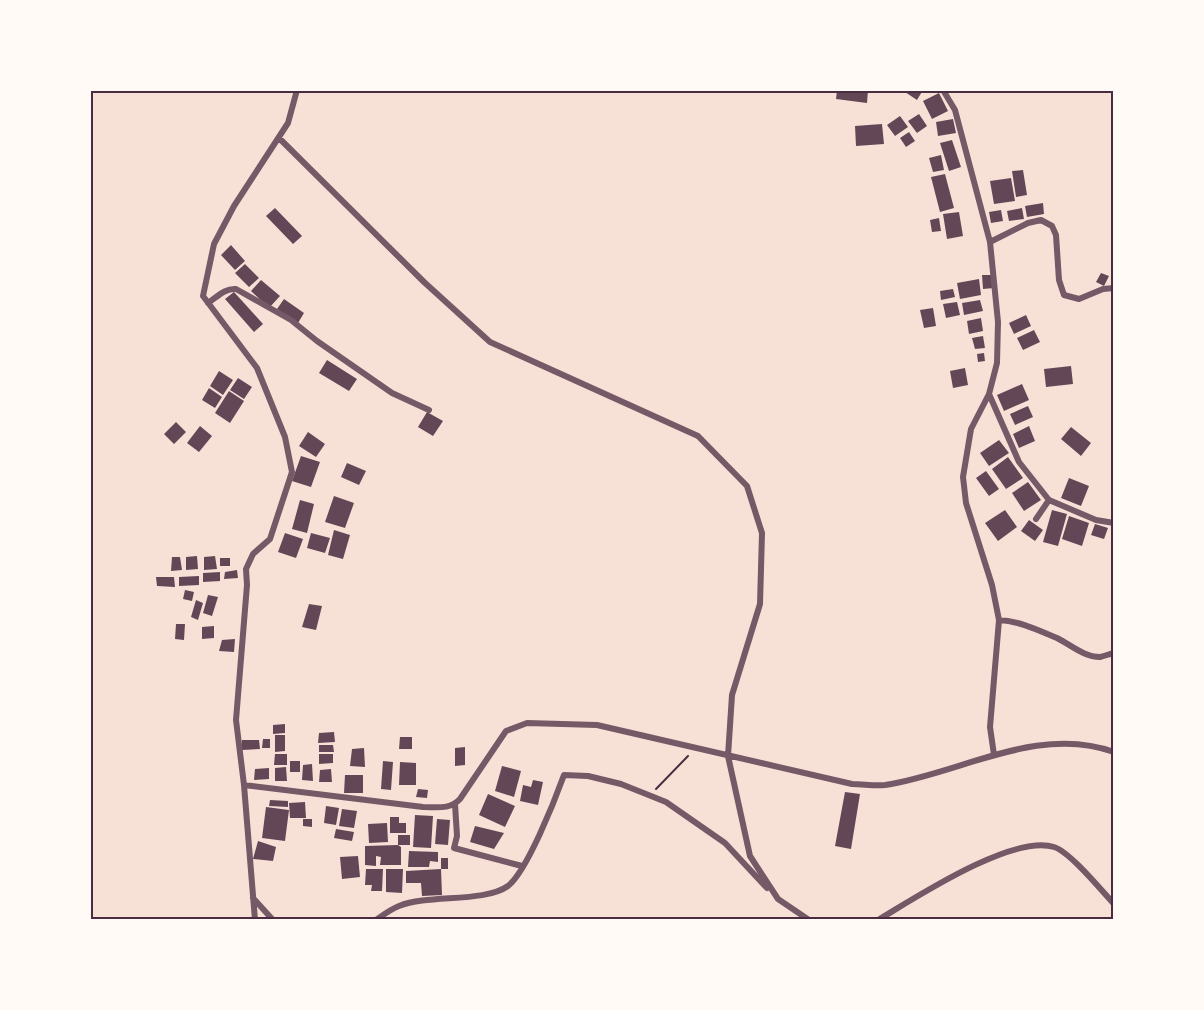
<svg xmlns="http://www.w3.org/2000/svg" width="1204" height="1010" font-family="Merriweather,serif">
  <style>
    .building { fill: #644757 }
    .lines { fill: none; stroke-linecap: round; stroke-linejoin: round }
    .path { stroke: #4a2c40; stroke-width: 2 }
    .minor { stroke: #755966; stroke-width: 6 }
    .neatline { fill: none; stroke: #4a2c40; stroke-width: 2 }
  </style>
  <rect width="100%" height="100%" fill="#f7e1d7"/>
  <!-- building -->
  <path class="building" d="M 837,90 L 868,90 L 867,103 L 836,99 Z
    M 902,90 L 923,90 L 917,100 Z
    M 939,93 L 948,111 L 932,119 L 923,101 Z
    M 919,114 L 927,126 L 917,133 L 908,121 Z
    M 900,116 L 908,127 L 895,136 L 887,125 Z
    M 953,119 L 956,133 L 938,136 L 936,122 Z
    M 882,124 L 884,144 L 856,146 L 855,126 Z
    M 909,132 L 915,141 L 906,147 L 900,138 Z
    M 952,140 L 961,167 L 949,171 L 940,143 Z
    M 941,155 L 944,170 L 933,172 L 929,158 Z
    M 1023,170 L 1027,195 L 1016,197 L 1012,171 Z
    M 945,174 L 954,208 L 940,212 L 931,177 Z
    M 1011,178 L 1015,201 L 994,204 L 990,181 Z
    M 1043,203 L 1044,214 L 1027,217 L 1025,206 Z
    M 275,208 L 302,236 L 293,244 L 266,216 Z
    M 1022,208 L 1024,219 L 1009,221 L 1007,211 Z
    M 1001,210 L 1003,221 L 991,223 L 989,212 Z
    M 959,212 L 963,236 L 947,239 L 943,214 Z
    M 939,218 L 941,231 L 932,232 L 930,220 Z
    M 231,245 L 245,261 L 235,270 L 221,255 Z
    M 245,264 L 259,278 L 249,287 L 235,273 Z
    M 1101,273 L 1109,276 L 1104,286 L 1096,282 Z
    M 982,275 L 992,275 L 994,288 L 983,289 Z
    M 979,279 L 981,295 L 960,299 L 957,283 Z
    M 261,280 L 280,296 L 269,308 L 251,291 Z
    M 953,289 L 955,297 L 941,300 L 940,291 Z
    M 234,292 L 263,324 L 254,332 L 225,299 Z
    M 284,299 L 304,313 L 298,323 L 277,309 Z
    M 980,300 L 983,311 L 964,315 L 962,303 Z
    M 957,302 L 960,315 L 946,318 L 943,304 Z
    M 933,308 L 936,326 L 924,328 L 920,310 Z
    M 1026,315 L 1031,326 L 1014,334 L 1009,323 Z
    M 981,318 L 983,331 L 969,334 L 967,321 Z
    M 1034,330 L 1040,342 L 1023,350 L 1017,338 Z
    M 983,336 L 985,348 L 975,349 L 972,338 Z
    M 984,353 L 985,361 L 978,362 L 977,354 Z
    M 327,360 L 357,379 L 349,391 L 319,373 Z
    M 1071,366 L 1073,384 L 1046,387 L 1044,369 Z
    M 965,368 L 968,385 L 953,388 L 950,371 Z
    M 219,371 L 233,380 L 223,395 L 210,386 Z
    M 238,378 L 252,387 L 244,399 L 230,390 Z
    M 1022,384 L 1029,400 L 1004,411 L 997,395 Z
    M 209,388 L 222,397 L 215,408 L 202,400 Z
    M 229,391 L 244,401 L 230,423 L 215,413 Z
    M 1028,406 L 1033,417 L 1015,425 L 1010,414 Z
    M 427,412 L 443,421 L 433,436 L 418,427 Z
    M 176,422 L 186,432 L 174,444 L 164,434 Z
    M 200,426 L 212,436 L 199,452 L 187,443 Z
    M 1029,426 L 1035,441 L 1019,448 L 1013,434 Z
    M 1071,427 L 1091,443 L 1081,456 L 1061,439 Z
    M 308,432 L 325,444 L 316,457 L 299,446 Z
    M 999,440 L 1009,453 L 989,466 L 980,453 Z
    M 301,456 L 320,462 L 311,487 L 292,481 Z
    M 1008,457 L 1023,478 L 1006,489 L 992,469 Z
    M 347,463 L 366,471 L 359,485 L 341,477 Z
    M 986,471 L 999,489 L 989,496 L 976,478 Z
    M 1069,478 L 1089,486 L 1081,506 L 1061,498 Z
    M 1028,482 L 1041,500 L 1024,511 L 1012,493 Z
    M 334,496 L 354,503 L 345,528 L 325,522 Z
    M 300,500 L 314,504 L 307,533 L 292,529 Z
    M 1005,510 L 1017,527 L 998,541 L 985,523 Z
    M 1052,510 L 1067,514 L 1058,546 L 1043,542 Z
    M 1069,516 L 1089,523 L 1082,546 L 1062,539 Z
    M 1029,520 L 1043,530 L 1035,541 L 1021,531 Z
    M 1095,524 L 1108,528 L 1104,539 L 1091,535 Z
    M 334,530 L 350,535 L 343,559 L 328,555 Z
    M 285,533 L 303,539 L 296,558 L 278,552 Z
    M 311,533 L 330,538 L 325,553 L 307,548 Z
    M 197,556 L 198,569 L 186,570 L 186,557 Z
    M 215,556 L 217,569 L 204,570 L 204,557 Z
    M 172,557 L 180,557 L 182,570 L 171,571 Z
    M 220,558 L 230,558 L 230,566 L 220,566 Z
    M 237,570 L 238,578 L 224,579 L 225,572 Z
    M 220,572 L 220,581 L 203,582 L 203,573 Z
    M 199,576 L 199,585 L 179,586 L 179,577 Z
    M 156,577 L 174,577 L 175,587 L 157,586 Z
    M 185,590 L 194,592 L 192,601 L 183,599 Z
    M 208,595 L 218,597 L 212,616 L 203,613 Z
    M 196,600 L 203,603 L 198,620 L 191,617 Z
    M 309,604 L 322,606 L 316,630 L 302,627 Z
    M 176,624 L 185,624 L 184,640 L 175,639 Z
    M 214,626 L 214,638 L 202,639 L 202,627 Z
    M 235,639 L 234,652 L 219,651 L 222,640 Z
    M 285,724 L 285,733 L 273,734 L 273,725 Z
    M 334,732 L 335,742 L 318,743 L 319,733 Z
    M 275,735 L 285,735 L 285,751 L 275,752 Z
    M 400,737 L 412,737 L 412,749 L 399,749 Z
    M 263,739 L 270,739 L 270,748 L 262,748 Z
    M 242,740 L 259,740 L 260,749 L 242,750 Z
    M 319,745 L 333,745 L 334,752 L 319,752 Z
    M 465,747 L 465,765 L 455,766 L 455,748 Z
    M 364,748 L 365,767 L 350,766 L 352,749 Z
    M 275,754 L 287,754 L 287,765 L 274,765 Z
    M 319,754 L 333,754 L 333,763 L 319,764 Z
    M 290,761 L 300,761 L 300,772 L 290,772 Z
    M 383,761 L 393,762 L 391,790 L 381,789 Z
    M 400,762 L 416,763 L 416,785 L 399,785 Z
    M 312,764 L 313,781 L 302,780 L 303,765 Z
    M 502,766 L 521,771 L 514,797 L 495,791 Z
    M 286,767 L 287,781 L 275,781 L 275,768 Z
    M 269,768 L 269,779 L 254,780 L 255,769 Z
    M 331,769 L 332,782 L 319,782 L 320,770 Z
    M 345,775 L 363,775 L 363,793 L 344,793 Z
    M 533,780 L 543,782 L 538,805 L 520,801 L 523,785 L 531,787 Z
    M 418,789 L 428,790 L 427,798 L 416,797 Z
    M 845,792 L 860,794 L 851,849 L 835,846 Z
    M 488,794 L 515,806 L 505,827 L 479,815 Z
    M 270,800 L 288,801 L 288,807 L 269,806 Z
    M 305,802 L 306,818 L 290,818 L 289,803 Z
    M 326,806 L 339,808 L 336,825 L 324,823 Z
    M 266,807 L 289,810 L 285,841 L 262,838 Z
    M 342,809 L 357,811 L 354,828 L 339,826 Z
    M 415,815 L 433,816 L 431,848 L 413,847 Z
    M 390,817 L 399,817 L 399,823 L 406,823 L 406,833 L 390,833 Z
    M 303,819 L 312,819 L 312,827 L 303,826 Z
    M 437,819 L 450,820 L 448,845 L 435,844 Z
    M 387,823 L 388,842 L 369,843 L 368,824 Z
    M 475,826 L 504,833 L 494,849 L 470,842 Z
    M 336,829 L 354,832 L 352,841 L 334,838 Z
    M 398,835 L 410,835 L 410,845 L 398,845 Z
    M 258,841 L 276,847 L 273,861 L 253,859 Z
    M 398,845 L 401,847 L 401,865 L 380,865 L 381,857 L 376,856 L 376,866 L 365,865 L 365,846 Z
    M 409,851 L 438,852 L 438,862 L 430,861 L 429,867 L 408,867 Z
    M 358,856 L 360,877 L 342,879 L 340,857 Z
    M 441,858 L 448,858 L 448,869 L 441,869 Z
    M 366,869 L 383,869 L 382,891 L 371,891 L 372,885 L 365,885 Z
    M 386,869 L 403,869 L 402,893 L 386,892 Z
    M 441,869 L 442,895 L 422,896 L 421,883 L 406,883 L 406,871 Z"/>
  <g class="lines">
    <!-- path -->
    <path class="path" d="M 656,789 L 688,756"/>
    <!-- minor -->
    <path class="minor" d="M 943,90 L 955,110 L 990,242 L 998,322 L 997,363 L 989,394 L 971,429 L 963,477 L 966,503 L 992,585 L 999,620 L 990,727 L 994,755
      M 279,138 L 424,282 L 490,342 L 698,436 L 747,486 L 762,533 L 760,604 L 732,695 L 728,756 L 750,856 L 778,899 L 809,920
      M 990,242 L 1028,223 L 1041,220 L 1052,226 L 1056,235 L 1059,280 L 1064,295 L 1079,299 L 1103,289 L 1114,288
      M 208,303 C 217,297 225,288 236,289 L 291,320 L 317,341 L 392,393 L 429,410
      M 989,394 L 1019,462 L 1049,500 L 1096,520 L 1114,523
      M 1036,519 L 1049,500
      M 999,620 C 1019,621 1038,630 1057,638 C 1071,645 1084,657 1100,657 C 1104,656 1110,654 1114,653
      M 244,785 L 423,807 C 437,807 450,810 460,799 L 506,731 L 527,723 L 597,725 L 852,784 C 863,784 874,786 885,785 C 959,774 1038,724 1114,752
      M 455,804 L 457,836 L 454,848 L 522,866
      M 253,898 L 273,920
      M 255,920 L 244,785 L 236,720 L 247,585 L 246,569 L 253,554 L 270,539 L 292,472 L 285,437 L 257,368 L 203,296 L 214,244 L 234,206 L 288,123 L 297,90
      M 376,920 C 383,915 391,909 399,906 C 429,894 484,903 508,886 C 527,871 555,800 564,775 L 588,776 L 621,784 L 666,802 L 725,843 L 767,888
      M 878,920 C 915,898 1012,834 1054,847 C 1070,852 1101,890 1114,904"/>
  </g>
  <!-- border -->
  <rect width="1204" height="1010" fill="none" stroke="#fffaf5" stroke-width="183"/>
  <rect x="92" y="92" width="1020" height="826" class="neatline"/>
</svg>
